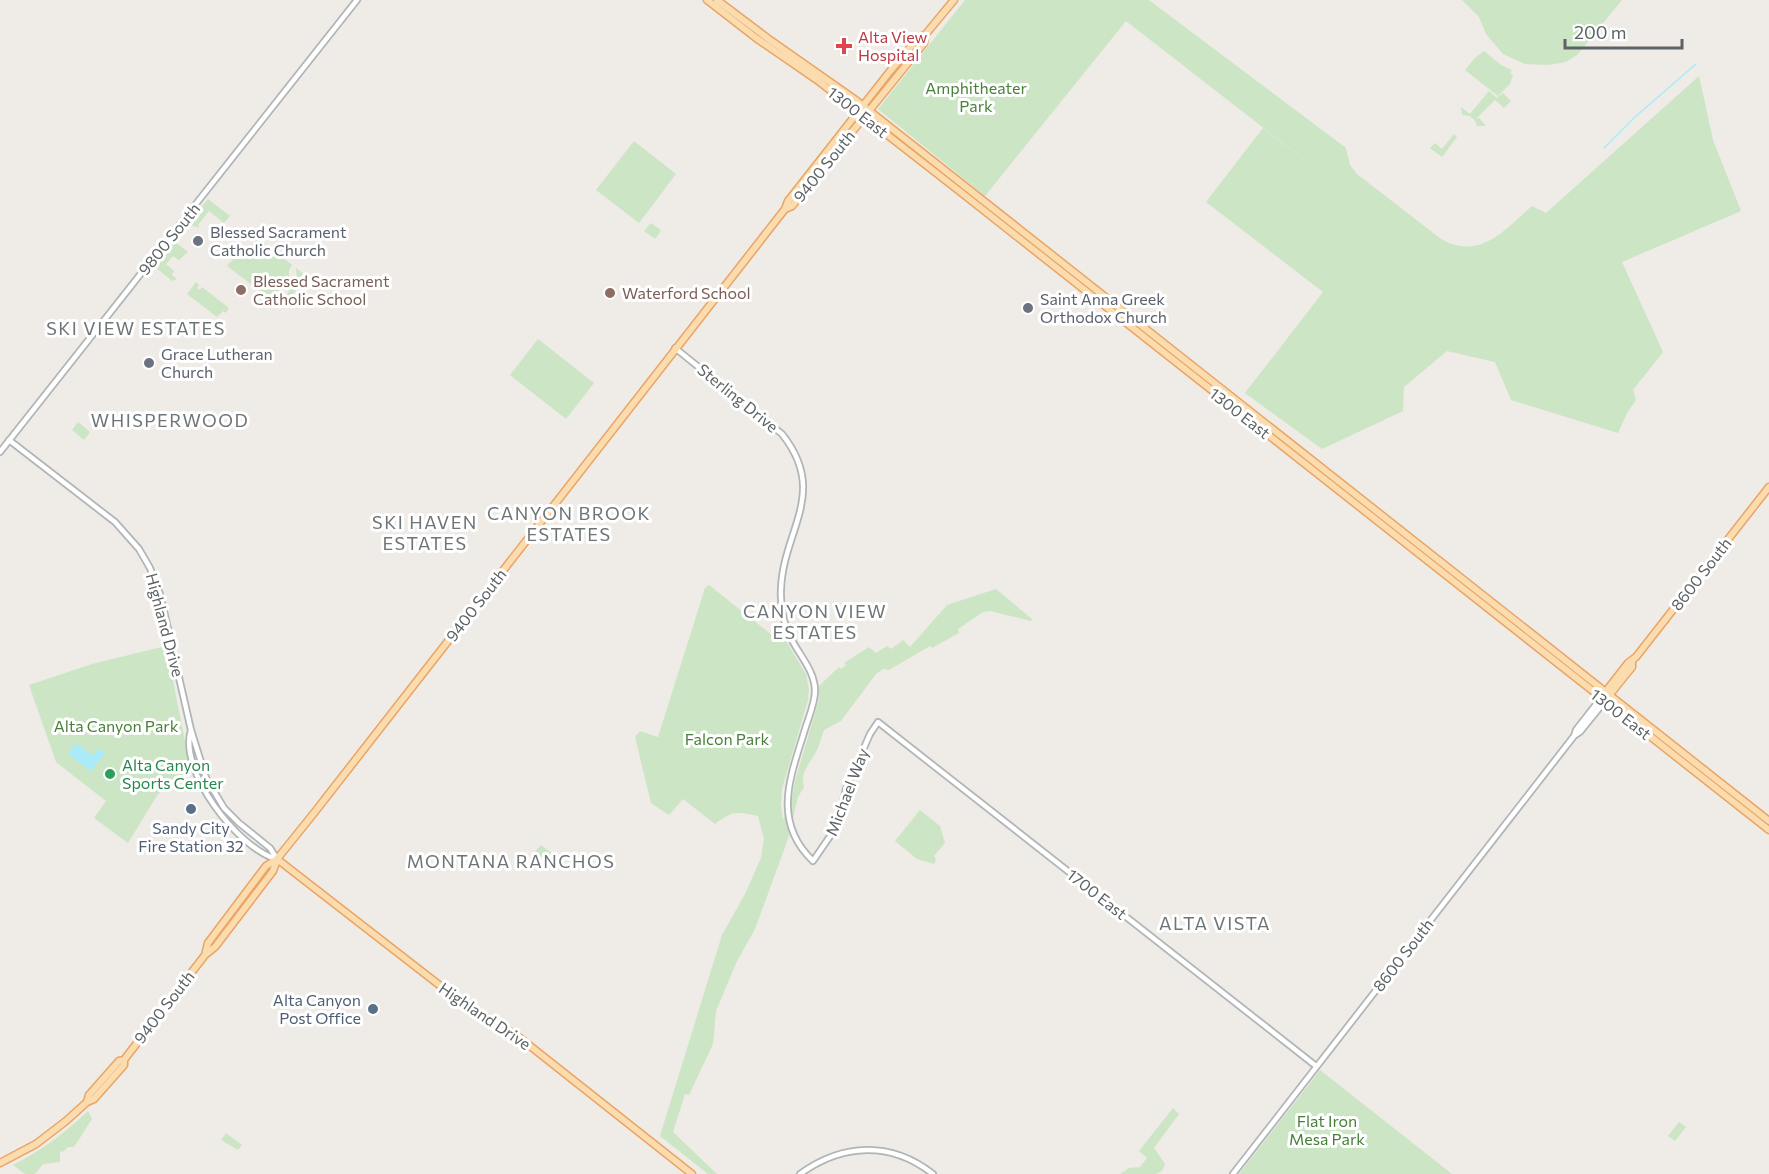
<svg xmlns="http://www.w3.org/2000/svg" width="1769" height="1174" font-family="Commissioner,sans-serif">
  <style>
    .green { fill: #cce5c4 }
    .water { fill: #aaebfa }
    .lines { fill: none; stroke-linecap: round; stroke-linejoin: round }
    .stream { stroke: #aaebfa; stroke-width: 1.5 }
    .minor-casing { stroke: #b1b5b7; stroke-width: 8 }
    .major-casing { stroke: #eaa464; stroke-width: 9 }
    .minor { stroke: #fff; stroke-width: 4.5 }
    .major { stroke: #fbdcaf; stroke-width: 6 }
    .health-dot { fill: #e0444e; stroke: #fff; stroke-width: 2 }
    .worship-dot { fill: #6b7280; stroke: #fff; stroke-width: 2 }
    .education-dot { fill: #8d6e63; stroke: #fff; stroke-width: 2 }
    .leisure-dot { fill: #2e9e5b; stroke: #fff; stroke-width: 2 }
    .service-dot { fill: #5c6f8a; stroke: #fff; stroke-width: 2 }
    .labels { text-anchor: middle; stroke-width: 6; stroke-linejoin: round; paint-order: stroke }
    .health-label { font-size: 16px; fill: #be3a42; stroke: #fff; text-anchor: start }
    .park-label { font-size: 16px; fill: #478039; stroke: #fff }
    .street-label { font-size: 16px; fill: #5d6365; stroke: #fff }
    .worship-label { font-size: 16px; fill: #5b616d; stroke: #fff; text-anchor: start }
    .education-label { font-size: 16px; fill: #785e54; stroke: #fff; text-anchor: start }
    .leisure-label { font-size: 16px; fill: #27864d; stroke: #fff; text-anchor: start }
    .service-label { font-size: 16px; fill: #4e5e75; stroke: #fff }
    .neighbourhood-label { font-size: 18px; letter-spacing: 1.5px; fill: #6e7577; stroke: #fff }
  </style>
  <rect width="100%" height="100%" fill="#efebe6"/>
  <!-- green -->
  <path class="green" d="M 965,0 L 1149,0 L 1346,148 L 1350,165 L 1357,174 L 1441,239 C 1481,261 1504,230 1532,206 L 1546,213 L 1699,76 L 1713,140 L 1741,211 L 1622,262 L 1663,352 L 1633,390 L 1636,400 L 1627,413 L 1618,433 L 1511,400 L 1495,362 L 1447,351 L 1404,387 L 1403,411 L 1322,449 L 1245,393 L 1323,292 L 1206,202 L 1263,128 L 1337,185 L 1126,21 L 985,196 L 878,109 Z
    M 1462,0 L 1622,0 L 1577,55 L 1566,62 L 1548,65 L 1525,64 L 1503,54 L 1486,34 L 1479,17 Z
    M 1484,51 L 1501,65 L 1512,70 L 1510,73 L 1513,75 L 1510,84 L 1498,96 L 1465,70 L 1475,58 Z
    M 1489,91 L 1497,98 L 1503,93 L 1511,101 L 1504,108 L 1495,100 L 1476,119 L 1479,118 L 1486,126 L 1477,126 C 1475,118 1470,115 1462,115 L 1461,107 L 1470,114 Z
    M 1454,134 L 1457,137 L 1442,157 L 1430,148 L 1435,143 L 1442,149 Z
    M 634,141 L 676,174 L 639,223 L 596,190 Z
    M 208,199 L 230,216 L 224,223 L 209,211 L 198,225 L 199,228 L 188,224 Z
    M 651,223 L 661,230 L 655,239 L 644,231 Z
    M 258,238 L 292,265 L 289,270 L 289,281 L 273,301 L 227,266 L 236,256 L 239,258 Z
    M 174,241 L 188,252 L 179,260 L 173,256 L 166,264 L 174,271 L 172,275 L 177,279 L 172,281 L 154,266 Z
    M 296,268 L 305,275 L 305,279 L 287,302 L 283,299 L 297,281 Z
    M 196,282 L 199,285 L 197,288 L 200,290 L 202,287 L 229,308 L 226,313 L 223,311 L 217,317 L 187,294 Z
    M 538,339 L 594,383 L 566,419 L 510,375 Z
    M 78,422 L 90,432 L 84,440 L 72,430 Z
    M 709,585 L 777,639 L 783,636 L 806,674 L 809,690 L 808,700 L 782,789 L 781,805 L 783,820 L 791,803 L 795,781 L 819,699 L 819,686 L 839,667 L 841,669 L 846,665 L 844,663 L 869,647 L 876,653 L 887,646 L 891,649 L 903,640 L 910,647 L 947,605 L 996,589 L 1032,619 L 1031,621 L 990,611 L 983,612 L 958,629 L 959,633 L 932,648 L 930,646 L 889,670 L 883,669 L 876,674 L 841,721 L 824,730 C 821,738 819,747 815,754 C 808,765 800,774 804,787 L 798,797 L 788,839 L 755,929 L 737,961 L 716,1011 L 713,1044 L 689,1095 L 685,1094 L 673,1132 L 717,1174 L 708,1174 L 660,1136 L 722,935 L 745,894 L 761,858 L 764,839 L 758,816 C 736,812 734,810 715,824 L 683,799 L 669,815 L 651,803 L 635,737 L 640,731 L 658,737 L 705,588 Z
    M 166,646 L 191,771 L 187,776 L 158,794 L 128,843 L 94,818 L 106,801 L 56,762 L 29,685 L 92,664 Z
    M 920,810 L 940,826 L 945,843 L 934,856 L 936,860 L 934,864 L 917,859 L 895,841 Z
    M 541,845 L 557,857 L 551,865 L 535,852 Z
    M 1320,1070 L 1452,1174 L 1239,1174 Z
    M 1173,1108 L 1179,1114 L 1154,1148 L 1165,1164 L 1162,1171 L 1156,1174 L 1120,1174 L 1129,1168 L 1140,1167 L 1147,1158 L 1139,1151 Z
    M 88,1111 L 92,1119 L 74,1147 L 68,1147 L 64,1151 L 60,1152 L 60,1162 L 43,1164 L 35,1174 L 25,1174 L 13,1165 C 41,1151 65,1133 88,1111 Z
    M 1679,1122 L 1686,1127 L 1675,1141 L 1668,1136 Z
    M 226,1133 L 242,1145 L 238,1150 L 221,1140 Z"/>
  <!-- water -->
  <path class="water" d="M 76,743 L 93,756 L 99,749 L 105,753 L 91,771 L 68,754 Z"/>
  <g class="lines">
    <!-- stream -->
    <path class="stream" d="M 1604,148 L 1635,117 L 1696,64"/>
    <defs>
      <path id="minor" d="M 675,348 L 782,434 C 829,493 783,530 781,589 C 780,607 784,626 793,642 C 801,657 815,672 815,691 C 815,702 810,714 806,726 C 792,773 770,820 813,861 L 837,826 L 846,789 L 870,734 L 878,722 L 1316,1066
        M 9,440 L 115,522 L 139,549 L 150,568 L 160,594 L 191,730 L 206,778 L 224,808 L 239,823 L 270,848 L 277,859
        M 0,452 L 357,0
        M 191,730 C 178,771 238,848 276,859
        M 1574,736 L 1580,732 L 1605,701
        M 800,1174 C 843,1143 891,1141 933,1174
        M 1233,1174 L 1574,736 L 1576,730 L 1601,698"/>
      <path id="major" d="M 707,0 L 756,38 L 817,80 L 958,190 L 1769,830
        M 717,0 L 770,40 L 857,101 L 1769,821
        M 785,209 L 792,206 L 924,43 L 925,35
        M 1603,695 L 1628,663 L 1636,657 L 1769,487
        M 1607,698 L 1632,667 L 1632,662
        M 277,859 L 456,998 L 520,1038 L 692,1174
        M 205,955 L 208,943 L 266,866 L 277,859 L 314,813 L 785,209 L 788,201 L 891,70 L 918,38 L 925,35 L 954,0
        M 87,1102 L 89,1095 L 119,1061 L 124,1060
        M 0,1163 L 36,1144 L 66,1121 L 87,1102 L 94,1099 L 124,1065 L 124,1060 L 127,1056 L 205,955 L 215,947 L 273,871 L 277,860"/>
    </defs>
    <!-- minor casing -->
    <use href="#minor" class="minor-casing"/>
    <!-- major casing -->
    <use href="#major" class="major-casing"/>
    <!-- minor -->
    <use href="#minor" class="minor"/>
    <!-- major -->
    <use href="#major" class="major"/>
  </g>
  <!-- markers -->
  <path class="health-dot" d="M841 37h6v6h6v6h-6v6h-6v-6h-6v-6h6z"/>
  <g class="worship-dot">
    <circle cx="198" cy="241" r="6"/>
    <circle cx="1028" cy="308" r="6"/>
    <circle cx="149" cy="363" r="6"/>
  </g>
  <g class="education-dot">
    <circle cx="241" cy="290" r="6"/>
    <circle cx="610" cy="293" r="6"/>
  </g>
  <circle class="leisure-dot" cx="110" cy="774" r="6"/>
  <g class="service-dot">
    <circle cx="191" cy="809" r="6"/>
    <circle cx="373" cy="1009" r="6"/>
  </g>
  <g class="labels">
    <!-- health labels -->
    <g class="health-label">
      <text x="858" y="43">Alta View<tspan x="858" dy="18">Hospital</tspan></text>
    </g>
    <!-- park labels -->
    <g class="park-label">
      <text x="976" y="94">Amphitheater<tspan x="976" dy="18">Park</tspan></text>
      <text x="116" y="732">Alta Canyon Park</text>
      <text x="727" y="745">Falcon Park</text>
      <text x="1327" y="1127">Flat Iron<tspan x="1327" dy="18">Mesa Park</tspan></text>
    </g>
    <!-- street labels -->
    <g class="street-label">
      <text transform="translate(858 112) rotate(38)" y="6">1300 East</text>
      <text transform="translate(824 166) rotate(-51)" y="6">9400 South</text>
      <text transform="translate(169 239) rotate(-51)" y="6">9800 South</text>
      <text transform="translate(738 398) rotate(39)" y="6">Sterling Drive</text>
      <text transform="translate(1240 413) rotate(38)" y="6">1300 East</text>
      <text transform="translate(1701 574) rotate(-52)" y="6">8600 South</text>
      <text transform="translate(476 605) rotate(-52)" y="6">9400 South</text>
      <text transform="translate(165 625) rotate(75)" y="6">Highland Drive</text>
      <text transform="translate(1621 714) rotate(38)" y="6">1300 East</text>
      <text transform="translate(847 792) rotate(-69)" y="6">Michael Way</text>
      <text transform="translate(1097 894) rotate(38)" y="6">1700 East</text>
      <text transform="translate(1403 955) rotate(-52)" y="6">8600 South</text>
      <text transform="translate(164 1007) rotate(-52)" y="6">9400 South</text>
      <text transform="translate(485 1016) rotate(34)" y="6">Highland Drive</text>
    </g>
    <!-- worship labels -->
    <g class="worship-label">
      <text x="210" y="238">Blessed Sacrament<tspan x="210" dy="18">Catholic Church</tspan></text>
      <text x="1040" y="305">Saint Anna Greek<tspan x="1040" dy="18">Orthodox Church</tspan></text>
      <text x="161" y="360">Grace Lutheran<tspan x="161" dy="18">Church</tspan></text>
    </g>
    <!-- education labels -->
    <g class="education-label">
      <text x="253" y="287">Blessed Sacrament<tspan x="253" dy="18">Catholic School</tspan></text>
      <text x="622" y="299">Waterford School</text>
    </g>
    <!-- leisure labels -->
    <g class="leisure-label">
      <text x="122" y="771">Alta Canyon<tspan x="122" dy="18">Sports Center</tspan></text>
    </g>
    <!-- service labels -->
    <g class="service-label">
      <text x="191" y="834">Sandy City<tspan x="191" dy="18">Fire Station 32</tspan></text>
      <text x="361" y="1006" text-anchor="end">Alta Canyon<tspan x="361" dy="18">Post Office</tspan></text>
    </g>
    <!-- neighbourhood labels -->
    <g class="neighbourhood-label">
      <text x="136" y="335">SKI VIEW ESTATES</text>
      <text x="170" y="427">WHISPERWOOD</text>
      <text x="569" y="520">CANYON BROOK<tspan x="569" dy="21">ESTATES</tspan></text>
      <text x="425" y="529">SKI HAVEN<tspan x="425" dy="21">ESTATES</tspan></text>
      <text x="815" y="618">CANYON VIEW<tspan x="815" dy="21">ESTATES</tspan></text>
      <text x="511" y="868">MONTANA RANCHOS</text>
      <text x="1215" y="930">ALTA VISTA</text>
    </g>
  </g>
  <!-- scale -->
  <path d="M1565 39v9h117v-9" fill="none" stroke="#5d6365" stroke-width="3"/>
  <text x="1574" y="39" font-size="18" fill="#5d6365" stroke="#ffffff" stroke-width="4.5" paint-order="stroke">200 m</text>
</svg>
